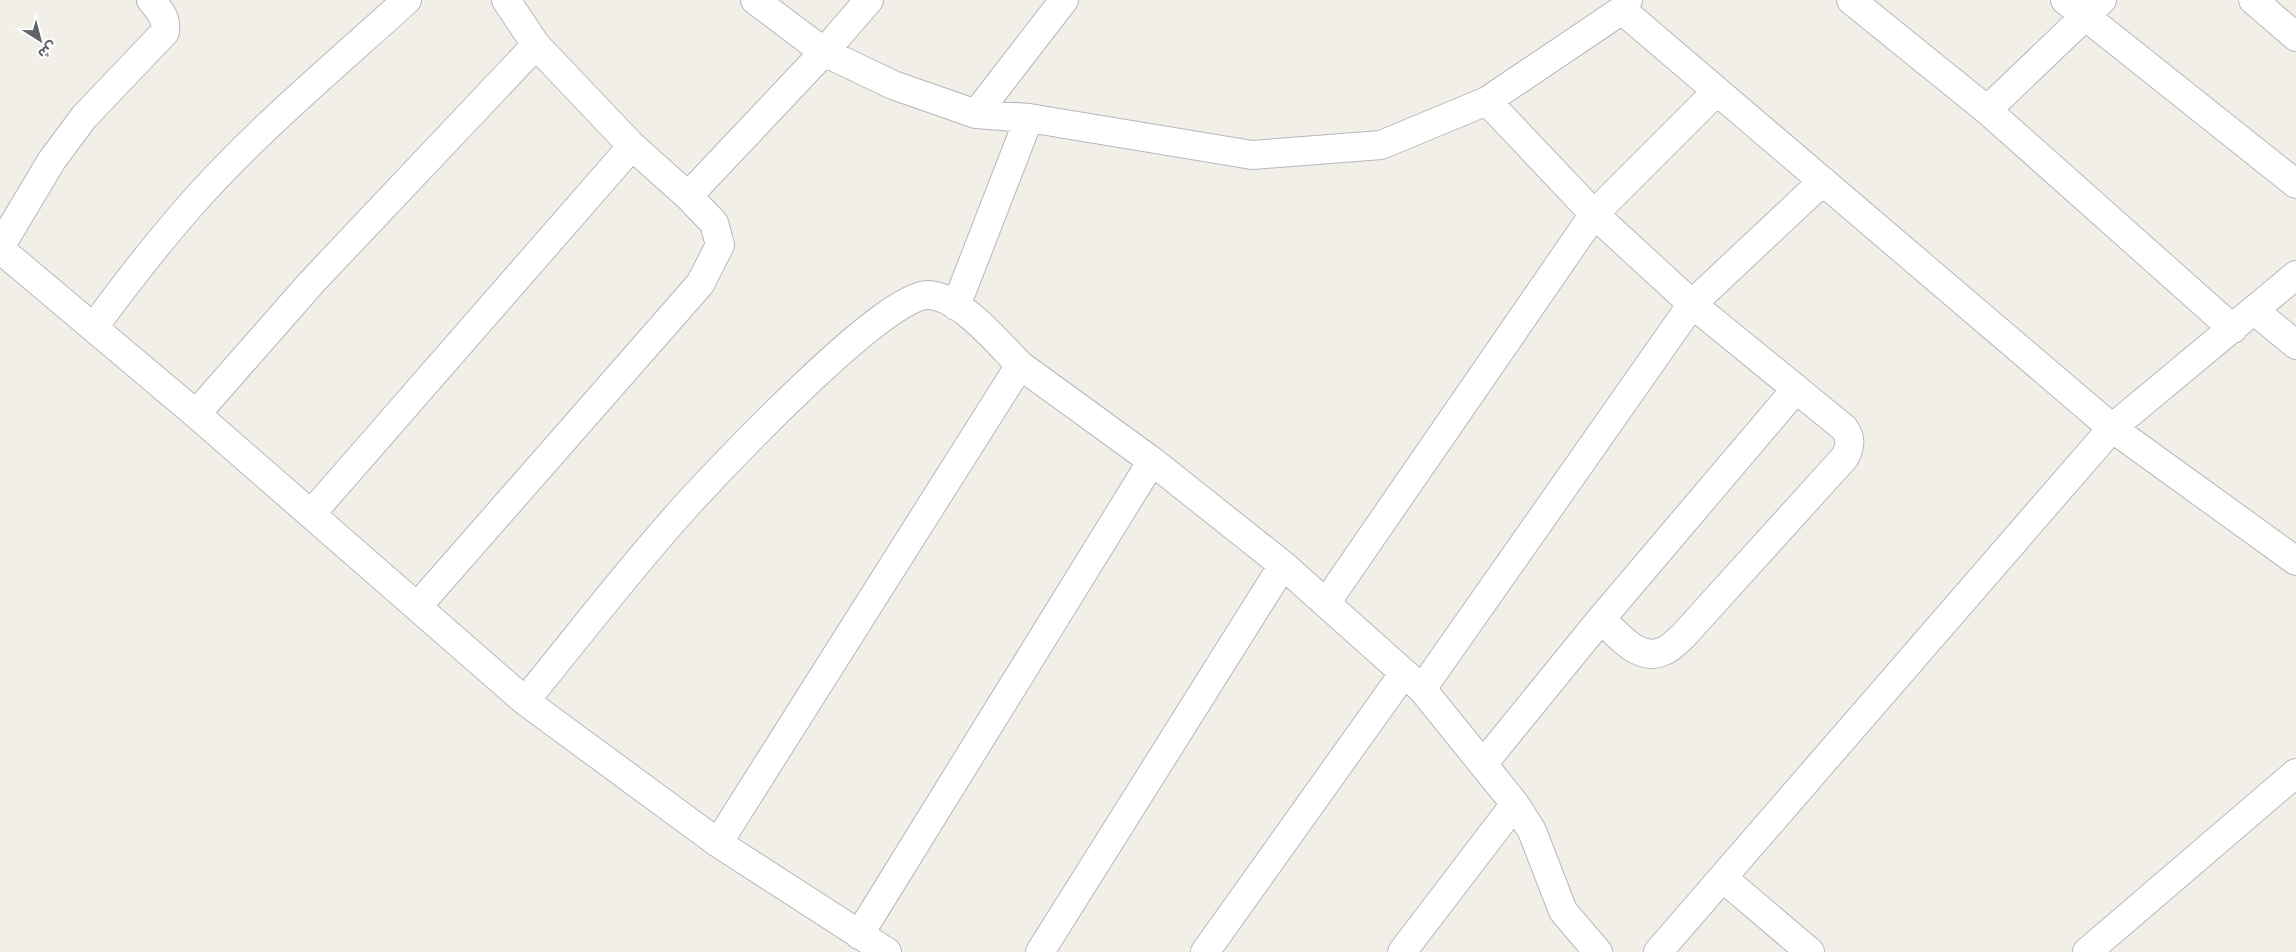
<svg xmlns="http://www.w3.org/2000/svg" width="2296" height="952" font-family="Helvetica,'Noto Sans Arabic',sans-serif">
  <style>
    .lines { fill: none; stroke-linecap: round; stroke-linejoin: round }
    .minor-casing { stroke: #b5b8bc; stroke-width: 30 }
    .minor { stroke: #fff; stroke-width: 28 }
  </style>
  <rect width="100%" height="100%" fill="#f1efe8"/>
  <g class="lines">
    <defs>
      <path id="minor" d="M 755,0 L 824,52 L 893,85 L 976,114 L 1029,118 L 1252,155 L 1381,145 L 1487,101 L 1622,10 L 1628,0
        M 1851,0 L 1987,110
        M 2065,0 L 2296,184
        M 2102,0 L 1987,110 L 2233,329
        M 2253,0 L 2296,37
        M 1622,10 L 2112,428 L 2296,561
        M 976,114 L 1064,0
        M 688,196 L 824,52 L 869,0
        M 0,247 L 52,160 L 84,117 L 165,32 C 167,18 160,11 151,0
        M 0,249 L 196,414 L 525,701 L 718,843 L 887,952
        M 956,306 L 1029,118
        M 2255,311 L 2296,345
        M 94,327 C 124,286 155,246 189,207 C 255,132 333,67 407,0
        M 196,414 L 311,283 L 536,45
        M 311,514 L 632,146
        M 1326,603 L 1594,214 L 1717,91
        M 417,607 L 700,284 L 720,245 L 714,223 L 688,196 L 632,146 L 536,45 L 506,0
        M 1601,619 L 1796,389
        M 1422,689 L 1692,304 L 1823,181
        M 525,701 C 578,636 630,568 686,506 C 720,469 887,291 929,295 C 961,297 998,343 1020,365
        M 1483,764 L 1601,619 C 1618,634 1638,663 1664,651 C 1671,648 1677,641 1683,636 L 1845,457 C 1851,445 1851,438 1844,428 L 1692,304 L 1594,214 L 1487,101
        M 718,843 L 1020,365 L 1152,461 L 1283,565 L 1422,689 L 1515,804 L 1532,831 L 1563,911 L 1598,952
        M 1723,878 L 1810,952
        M 859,935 L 1152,461
        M 1040,952 L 1283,565
        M 1205,952 L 1404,673
        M 1402,952 L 1515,804
        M 1658,952 L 2112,428 L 2296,275
        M 2087,952 L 2296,773"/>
    </defs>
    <!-- minor casing -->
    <use href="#minor" class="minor-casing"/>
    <!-- minor -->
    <use href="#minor" class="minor"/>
  </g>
  <!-- north arrow -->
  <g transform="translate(40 40) rotate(144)" stroke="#ffffff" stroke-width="4" paint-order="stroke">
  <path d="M0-4L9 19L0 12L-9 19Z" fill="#5f6368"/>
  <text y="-8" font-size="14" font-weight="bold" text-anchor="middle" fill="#5f6368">ش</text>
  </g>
</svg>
